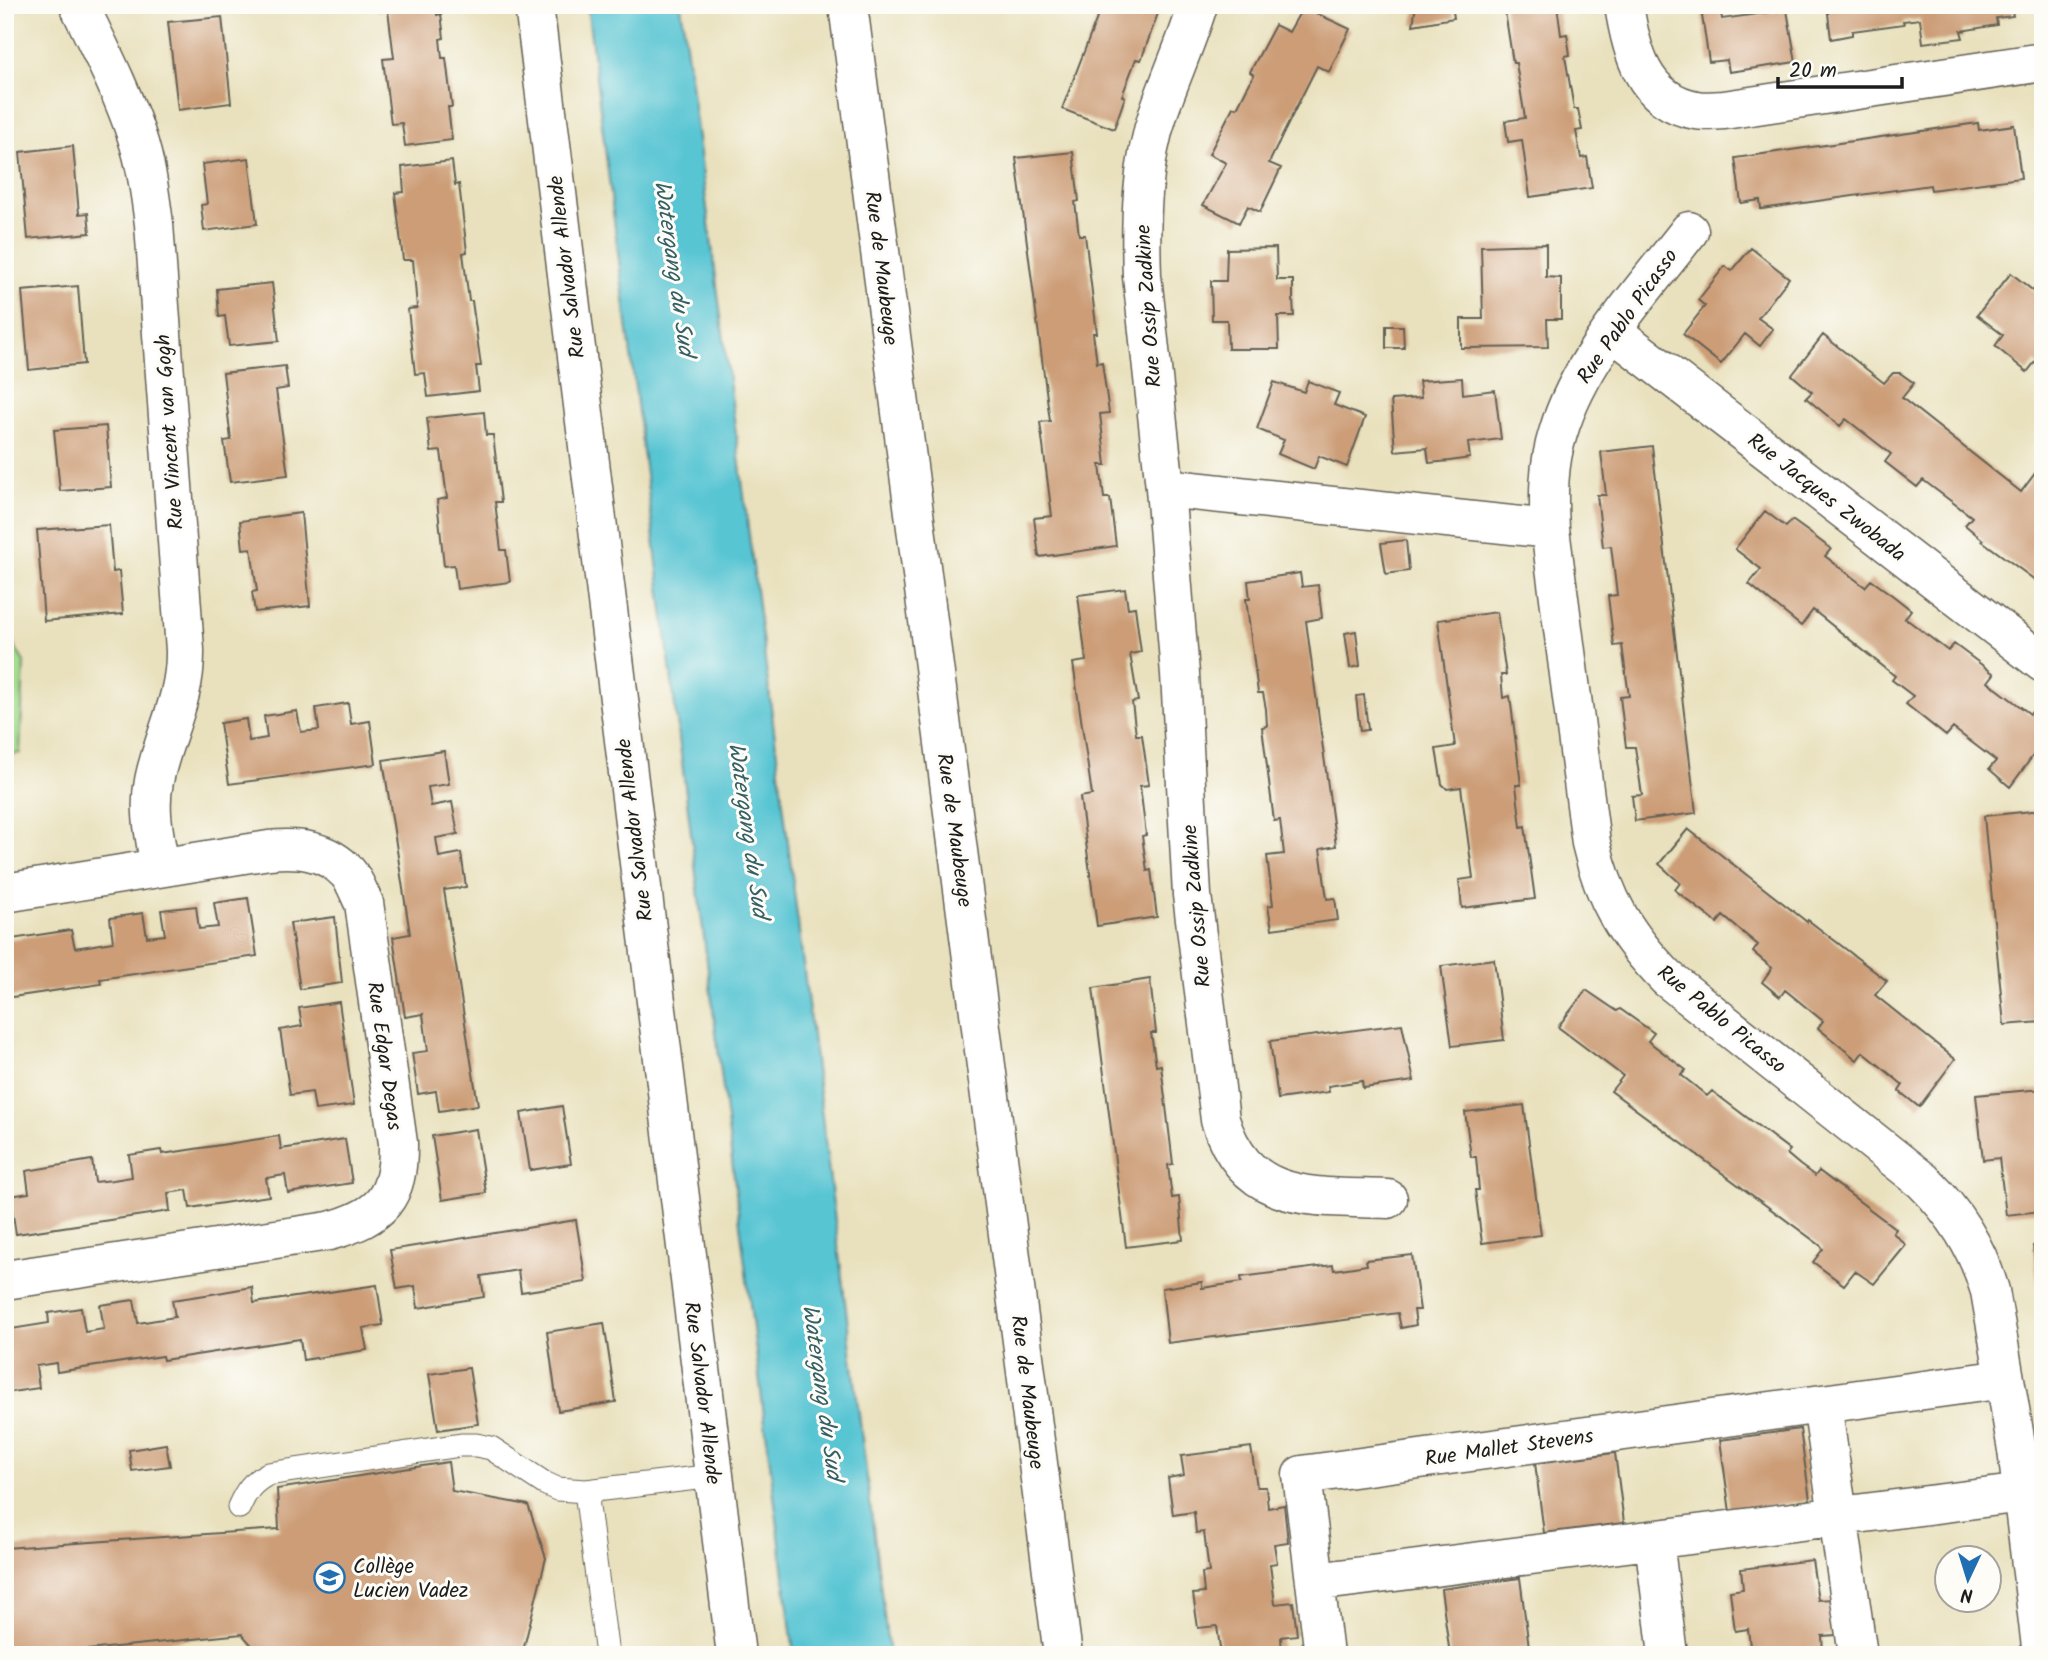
<svg xmlns="http://www.w3.org/2000/svg" width="2048" height="1660" font-family="Kalam,sans-serif">
  <style>
    .green { fill: #a2dc8f; stroke: #5f7c56; stroke-width: 2 }
    .water { fill: #59c5d3; stroke: #3a7078; stroke-width: 2 }
    .building { fill: #cc9d77 }
    .lines { fill: none; stroke-linecap: round; stroke-linejoin: round }
    .service-casing { stroke: #646155; stroke-width: 25 }
    .minor-casing { stroke: #646155; stroke-width: 41 }
    .tertiary-casing { stroke: #646155; stroke-width: 41 }
    .service { stroke: #fff; stroke-width: 23 }
    .minor { stroke: #fff; stroke-width: 38 }
    .tertiary { stroke: #fff; stroke-width: 38 }
    .labels { text-anchor: middle; stroke-width: 6; stroke-linejoin: round; paint-order: stroke }
    .street-label { font-size: 21px; fill: #1c1c1c; stroke: #fdfcf7 }
    .poi-label { font-size: 21px; fill: #1c1c1c; stroke: #fdfcf7; text-anchor: start }
    .water-label { font-size: 23px; font-style: italic; fill: #346065; stroke: #fdfcf7 }
  </style>
  <rect width="100%" height="100%" fill="#fdfcf7"/>
  <filter id="ink" filterUnits="userSpaceOnUse"><feTurbulence type="fractalNoise" baseFrequency=".0143" numOctaves="2"/><feDisplacementMap in="SourceGraphic" scale="14" xChannelSelector="R" yChannelSelector="G"/><feConvolveMatrix kernelMatrix="1 2 1 2 8 2 1 2 1" color-interpolation-filters="sRGB"/></filter>
  <filter id="wash" filterUnits="userSpaceOnUse"><feTurbulence type="fractalNoise" baseFrequency=".00686" numOctaves="4" result="noise"/><feDisplacementMap in="SourceGraphic" scale="28" xChannelSelector="R" yChannelSelector="G"/><feGaussianBlur stdDeviation="1.57" result="paint"/><feColorMatrix in="noise" values="0 0 0 0 0 0 0 0 0 0 0 0 0 0 0 0 0 1.4 0 .05"/><feComposite in="paint" operator="in"/></filter>
  <g filter="url(#wash)">
    <rect width="100%" height="100%" fill="#e9e1be"/>
    <!-- green -->
    <path class="green" d="M 5,630 L 24,662 L 20,753 L 5,755 Z"/>
    <!-- water -->
    <path class="water" d="M 587,5 L 681,5 L 773,722 L 889,1655 L 794,1655 Z"/>
    <g id="blocks">
      <!-- building -->
      <path class="building" d="M 377,5 L 436,5 L 437,15 L 441,14 L 444,38 L 440,39 L 442,58 L 446,58 L 449,83 L 452,107 L 448,107 L 452,140 L 405,146 L 402,123 L 391,124 L 383,59 L 394,58 L 388,10 L 377,11 Z
        M 1102,5 L 1161,5 L 1141,60 L 1136,59 L 1122,96 L 1125,97 L 1114,129 L 1062,109 Z
        M 1416,5 L 1452,5 L 1454,18 L 1413,25 Z
        M 1504,5 L 1557,5 L 1561,35 L 1567,34 L 1570,55 L 1565,56 L 1574,109 L 1578,109 L 1582,130 L 1576,131 L 1581,158 L 1587,157 L 1592,188 L 1530,197 L 1522,140 L 1508,142 L 1505,121 L 1525,118 L 1516,63 L 1513,63 Z
        M 1827,5 L 2011,5 L 2013,16 L 1996,18 L 1997,25 L 1961,31 L 1963,38 L 1923,43 L 1920,19 L 1903,21 L 1904,24 L 1852,31 L 1852,35 L 1831,39 Z
        M 1303,7 L 1350,29 L 1329,72 L 1317,66 L 1293,114 L 1269,163 L 1281,168 L 1260,212 L 1248,206 L 1239,223 L 1203,205 L 1226,163 L 1209,154 L 1233,107 L 1237,108 L 1246,90 L 1254,75 L 1250,72 L 1275,25 L 1289,32 Z
        M 1720,7 L 1722,19 L 1787,10 L 1796,62 L 1729,72 L 1727,60 L 1709,62 L 1701,9 Z
        M 222,17 L 231,103 L 178,110 L 168,22 Z
        M 5,74 L 7,74 L 13,130 L 5,130 Z
        M 1978,123 L 1979,130 L 2014,125 L 2021,178 L 1931,190 L 1930,185 L 1761,209 L 1760,200 L 1741,203 L 1735,158 Z
        M 73,146 L 79,214 L 88,213 L 90,233 L 28,239 L 20,152 Z
        M 1073,152 L 1079,201 L 1075,202 L 1079,235 L 1085,235 L 1097,333 L 1093,333 L 1097,363 L 1102,362 L 1109,413 L 1100,414 L 1106,465 L 1100,465 L 1104,498 L 1110,498 L 1116,546 L 1039,557 L 1034,518 L 1052,516 L 1040,422 L 1050,421 L 1016,158 Z
        M 249,158 L 257,224 L 204,231 L 201,205 L 207,204 L 202,164 Z
        M 452,161 L 455,185 L 459,184 L 467,252 L 463,253 L 469,301 L 472,301 L 481,366 L 476,366 L 479,391 L 428,397 L 425,373 L 415,374 L 408,309 L 417,308 L 413,260 L 403,260 L 395,193 L 404,192 L 402,167 Z
        M 1546,244 L 1546,277 L 1561,278 L 1561,319 L 1547,319 L 1548,347 L 1461,348 L 1461,319 L 1483,319 L 1481,246 Z
        M 1276,248 L 1277,280 L 1293,280 L 1293,299 L 1294,316 L 1278,316 L 1279,349 L 1228,349 L 1227,320 L 1212,320 L 1211,281 L 1226,281 L 1227,249 Z
        M 1751,248 L 1789,278 L 1758,318 L 1773,329 L 1760,346 L 1745,334 L 1721,364 L 1683,334 L 1705,306 L 1698,300 L 1713,281 L 1725,266 L 1732,271 Z
        M 2011,273 L 2036,293 L 2043,285 L 2043,368 L 2035,362 L 2027,372 L 2012,360 L 1995,346 L 2003,335 L 1977,315 Z
        M 272,283 L 279,341 L 229,346 L 225,316 L 219,317 L 217,289 Z
        M 78,286 L 84,364 L 29,370 L 22,291 Z
        M 1386,326 L 1403,326 L 1404,348 L 1386,348 Z
        M 1823,335 L 1884,383 L 1893,373 L 1900,373 L 1914,383 L 1902,398 L 2021,492 L 2036,472 L 2043,477 L 2043,586 L 1982,541 L 1983,540 L 1965,525 L 1972,517 L 1923,480 L 1917,487 L 1885,462 L 1891,454 L 1846,419 L 1840,426 L 1806,398 L 1812,392 L 1792,375 Z
        M 285,366 L 288,388 L 276,390 L 288,475 L 230,482 L 224,441 L 231,440 L 223,373 Z
        M 1462,378 L 1463,394 L 1495,390 L 1501,439 L 1468,443 L 1470,458 L 1450,461 L 1429,463 L 1427,448 L 1395,451 L 1391,400 L 1421,398 L 1419,381 Z
        M 1308,381 L 1339,393 L 1334,405 L 1365,417 L 1347,467 L 1319,456 L 1314,469 L 1278,454 L 1284,440 L 1257,429 L 1274,382 L 1304,392 Z
        M 484,412 L 486,435 L 493,435 L 501,502 L 495,502 L 501,550 L 506,550 L 510,582 L 457,589 L 454,565 L 444,566 L 437,500 L 447,498 L 441,451 L 431,452 L 427,418 Z
        M 106,426 L 111,487 L 60,491 L 54,430 Z
        M 1652,446 L 1696,813 L 1635,821 L 1632,796 L 1642,795 L 1635,747 L 1626,747 L 1620,697 L 1629,696 L 1622,645 L 1614,646 L 1608,596 L 1617,595 L 1611,546 L 1603,547 L 1597,495 L 1606,495 L 1601,452 Z
        M 1765,511 L 1786,527 L 1792,520 L 1810,533 L 1831,549 L 1825,556 L 1865,587 L 1871,580 L 1892,595 L 1911,610 L 1905,618 L 1948,651 L 1954,644 L 1994,674 L 1988,682 L 2030,714 L 2037,707 L 2043,711 L 2043,742 L 2010,787 L 1989,769 L 1996,761 L 1953,728 L 1946,736 L 1906,704 L 1913,696 L 1892,680 L 1895,676 L 1813,610 L 1801,626 L 1749,584 L 1761,569 L 1735,549 Z
        M 301,513 L 310,606 L 255,612 L 252,592 L 257,591 L 251,548 L 243,549 L 240,521 Z
        M 109,525 L 113,572 L 119,571 L 123,614 L 44,621 L 37,530 Z
        M 1406,540 L 1409,571 L 1386,574 L 1381,543 Z
        M 1300,573 L 1302,587 L 1318,585 L 1322,618 L 1306,621 L 1336,846 L 1320,849 L 1327,899 L 1335,898 L 1338,920 L 1272,929 L 1268,906 L 1273,905 L 1267,856 L 1284,854 L 1280,820 L 1274,821 L 1262,727 L 1267,726 L 1266,709 L 1263,693 L 1258,693 L 1246,599 L 1250,599 L 1248,581 Z
        M 1125,589 L 1128,608 L 1135,607 L 1141,652 L 1130,654 L 1138,701 L 1132,702 L 1136,735 L 1142,735 L 1149,785 L 1140,786 L 1146,835 L 1142,836 L 1147,871 L 1151,870 L 1157,917 L 1097,926 L 1080,797 L 1092,795 L 1073,663 L 1086,661 L 1078,595 Z
        M 1497,612 L 1506,675 L 1501,675 L 1503,698 L 1510,696 L 1521,785 L 1516,785 L 1521,827 L 1525,826 L 1535,899 L 1462,908 L 1459,880 L 1473,878 L 1461,787 L 1447,789 L 1442,784 L 1436,749 L 1455,746 L 1438,620 Z
        M 1356,631 L 1360,666 L 1350,668 L 1345,633 Z
        M 1364,695 L 1368,730 L 1360,731 L 1356,696 Z
        M 348,703 L 351,724 L 370,721 L 376,764 L 229,784 L 220,723 L 246,719 L 249,741 L 267,738 L 264,716 L 297,711 L 301,732 L 319,730 L 316,708 Z
        M 444,751 L 449,784 L 428,787 L 431,806 L 452,802 L 458,834 L 436,838 L 439,857 L 461,853 L 466,887 L 444,890 L 478,1105 L 439,1111 L 436,1091 L 418,1094 L 412,1053 L 428,1051 L 423,1014 L 405,1017 L 393,937 L 410,934 L 383,760 Z
        M 2043,810 L 2043,1022 L 2004,1025 L 1984,816 Z
        M 1688,829 L 1807,922 L 1808,920 L 1887,981 L 1875,995 L 1955,1059 L 1919,1107 L 1899,1091 L 1903,1085 L 1863,1052 L 1857,1060 L 1818,1028 L 1823,1021 L 1785,990 L 1780,997 L 1762,982 L 1772,968 L 1753,952 L 1758,945 L 1723,916 L 1717,923 L 1675,890 L 1680,883 L 1659,864 Z
        M 248,898 L 257,956 L 100,979 L 101,984 L 5,998 L 5,940 L 71,930 L 75,948 L 113,942 L 110,918 L 143,913 L 147,937 L 165,935 L 161,910 L 196,906 L 199,929 L 218,927 L 214,903 Z
        M 335,917 L 342,983 L 300,989 L 290,923 Z
        M 1494,959 L 1504,1040 L 1452,1046 L 1441,966 Z
        M 1150,979 L 1156,1033 L 1151,1033 L 1156,1066 L 1161,1065 L 1173,1164 L 1168,1165 L 1172,1198 L 1179,1197 L 1183,1240 L 1126,1247 L 1093,988 Z
        M 1586,990 L 1617,1011 L 1620,1009 L 1654,1033 L 1648,1041 L 1686,1070 L 1681,1075 L 1695,1086 L 1707,1096 L 1712,1091 L 1790,1150 L 1787,1154 L 1800,1165 L 1815,1176 L 1819,1171 L 1896,1229 L 1893,1233 L 1906,1245 L 1874,1284 L 1855,1271 L 1844,1285 L 1813,1262 L 1823,1249 L 1821,1246 L 1611,1091 L 1623,1076 L 1558,1027 Z
        M 339,1002 L 354,1105 L 315,1110 L 312,1092 L 290,1095 L 280,1030 L 302,1026 L 299,1008 Z
        M 1402,1024 L 1414,1081 L 1363,1088 L 1362,1081 L 1328,1086 L 1329,1092 L 1278,1099 L 1270,1041 Z
        M 2043,1089 L 2043,1211 L 2006,1215 L 1999,1158 L 1983,1160 L 1976,1095 Z
        M 1524,1105 L 1541,1235 L 1482,1243 L 1475,1190 L 1479,1190 L 1476,1157 L 1471,1157 L 1465,1112 Z
        M 562,1106 L 571,1164 L 530,1170 L 521,1113 Z
        M 476,1129 L 486,1193 L 442,1200 L 432,1136 Z
        M 279,1136 L 281,1149 L 345,1139 L 352,1183 L 288,1193 L 285,1175 L 266,1178 L 269,1196 L 190,1208 L 187,1190 L 168,1193 L 170,1211 L 16,1234 L 10,1196 L 29,1193 L 26,1171 L 92,1160 L 95,1182 L 113,1180 L 132,1177 L 129,1155 L 161,1150 L 162,1154 Z
        M 576,1220 L 586,1282 L 521,1292 L 518,1270 L 481,1276 L 484,1297 L 418,1308 L 415,1286 L 397,1289 L 390,1250 Z
        M 2043,1245 L 2043,1301 L 2040,1301 L 2033,1246 Z
        M 1412,1255 L 1420,1310 L 1414,1310 L 1416,1325 L 1401,1328 L 1398,1313 L 1168,1343 L 1162,1288 L 1202,1282 L 1202,1288 L 1242,1282 L 1241,1277 L 1333,1265 L 1334,1270 L 1367,1265 L 1366,1260 Z
        M 377,1285 L 383,1325 L 363,1328 L 367,1350 L 303,1360 L 300,1339 L 163,1360 L 162,1356 L 57,1372 L 56,1363 L 36,1366 L 39,1388 L 5,1393 L 5,1330 L 49,1323 L 48,1313 L 81,1308 L 85,1332 L 104,1329 L 100,1305 L 134,1300 L 138,1323 L 175,1317 L 172,1300 L 212,1294 L 252,1287 L 254,1303 Z
        M 604,1323 L 616,1402 L 558,1411 L 547,1332 Z
        M 469,1368 L 478,1424 L 438,1430 L 429,1374 Z
        M 1800,1429 L 1810,1500 L 1730,1512 L 1720,1440 Z
        M 166,1444 L 170,1466 L 132,1471 L 129,1450 Z
        M 1251,1447 L 1257,1487 L 1266,1487 L 1268,1508 L 1284,1505 L 1288,1542 L 1274,1544 L 1277,1563 L 1270,1564 L 1275,1604 L 1293,1602 L 1297,1635 L 1281,1637 L 1282,1655 L 1282,1653 L 1296,1651 L 1296,1655 L 1221,1655 L 1217,1626 L 1198,1628 L 1193,1594 L 1204,1593 L 1202,1573 L 1209,1572 L 1204,1532 L 1196,1533 L 1194,1512 L 1173,1515 L 1168,1478 L 1184,1475 L 1181,1456 Z
        M 1615,1453 L 1624,1523 L 1544,1533 L 1535,1463 Z
        M 448,1462 L 452,1491 L 528,1505 L 546,1558 L 522,1655 L 260,1655 L 242,1634 L 39,1655 L 5,1655 L 5,1548 L 279,1529 L 277,1489 Z
        M 1812,1560 L 1818,1600 L 1832,1599 L 1836,1635 L 1822,1636 L 1823,1653 L 1819,1653 L 1819,1655 L 1751,1655 L 1748,1629 L 1735,1631 L 1730,1591 L 1743,1589 L 1741,1569 Z
        M 1520,1578 L 1529,1647 L 1478,1655 L 1450,1655 L 1441,1589 Z"/>
    </g>
  </g>
  <g filter="url(#ink)">
    <use href="#blocks" fill-opacity="0" stroke="#646155" stroke-width="2"/>
    <g class="lines">
      <defs>
        <path id="service" d="M 239,1507 C 246,1491 252,1482 268,1474 L 461,1445 L 476,1445 L 491,1448 L 544,1483 L 557,1489 L 586,1491
          M 607,1655 L 586,1491 L 714,1476"/>
        <path id="minor" d="M 79,5 C 99,47 121,89 136,134 C 146,163 150,193 154,224 L 185,650 C 186,700 163,735 154,781 C 148,810 155,838 160,867
          M 1198,5 C 1187,41 1171,76 1159,111 C 1141,164 1140,221 1142,276 L 1165,488 L 1180,674 L 1192,895 L 1220,1120 C 1247,1206 1316,1196 1388,1199
          M 1624,5 C 1631,51 1643,101 1696,110 C 1705,112 1715,110 1724,110 L 2043,62
          M 1689,231 C 1642,292 1580,358 1558,433 C 1548,464 1548,496 1550,529 L 1591,843 C 1604,900 1626,936 1667,978 L 1923,1181 C 1955,1213 1977,1247 1990,1291 L 2017,1450 L 2042,1655
          M 1612,331 L 2043,663
          M 1165,488 L 1550,529
          M 5,893 L 269,850 C 299,847 327,850 348,873 C 355,881 359,894 364,903 L 398,1143 C 399,1198 381,1217 329,1231 L 5,1280
          M 1822,1404 L 1858,1655
          M 1654,1540 L 1668,1655
          M 1315,1582 L 2023,1493
          M 1324,1655 L 1302,1475 L 2005,1379"/>
        <path id="tertiary" d="M 534,5 L 736,1655
          M 848,5 C 918,555 992,1105 1063,1655"/>
      </defs>
      <!-- service casing -->
      <use href="#service" class="service-casing"/>
      <!-- minor casing -->
      <use href="#minor" class="minor-casing"/>
      <!-- tertiary casing -->
      <use href="#tertiary" class="tertiary-casing"/>
      <!-- service -->
      <use href="#service" class="service"/>
      <!-- minor -->
      <use href="#minor" class="minor"/>
      <!-- tertiary -->
      <use href="#tertiary" class="tertiary"/>
    </g>
  </g>
  <!-- icons -->
  <defs>
    <symbol id="school-ring" viewBox="-11 -11 22 22"><circle r="9.5" fill="#fdfcf7" stroke="#1f6fb2" stroke-width="1.5"/><path d="M0-5L7-2L0 1L-7-2ZM-4 1L0 2.5L4 1V4Q0 6-4 4Z" fill="#1f6fb2"/></symbol>
  </defs>
  <g fill-rule="evenodd">
    <use href="#school-ring" x="312" y="1560" width="35" height="35"/>
  </g>
  <g class="labels">
    <!-- street labels -->
    <g class="street-label">
      <text transform="translate(566 267) rotate(-97)" y="7">Rue Salvador Allende</text>
      <text transform="translate(882 268) rotate(83)" y="7">Rue de Maubeuge</text>
      <text transform="translate(1148 306) rotate(-94)" y="7">Rue Ossip Zadkine</text>
      <text transform="translate(1627 316) rotate(-55)" y="7">Rue Pablo Picasso</text>
      <text transform="translate(169 432) rotate(-94)" y="7">Rue Vincent van Gogh</text>
      <text transform="translate(1827 497) rotate(38)" y="7">Rue Jacques Zwobada</text>
      <text transform="translate(634 830) rotate(-97)" y="7">Rue Salvador Allende</text>
      <text transform="translate(955 830) rotate(82)" y="7">Rue de Maubeuge</text>
      <text transform="translate(1196 906) rotate(-95)" y="7">Rue Ossip Zadkine</text>
      <text transform="translate(1722 1019) rotate(39)" y="7">Rue Pablo Picasso</text>
      <text transform="translate(385 1056) rotate(82)" y="7">Rue Edgar Degas</text>
      <text transform="translate(1028 1392) rotate(83)" y="7">Rue de Maubeuge</text>
      <text transform="translate(703 1393) rotate(83)" y="7">Rue Salvador Allende</text>
      <text transform="translate(1509 1447) rotate(-8)" y="7">Rue Mallet Stevens</text>
    </g>
    <!-- poi labels -->
    <g class="poi-label">
      <text x="353" y="1573">Collège<tspan x="353" dy="24">Lucien Vadez</tspan></text>
    </g>
    <!-- water labels -->
    <g class="water-label">
      <text transform="translate(675 268) rotate(82)" y="8">Watergang du Sud</text>
      <text transform="translate(749 830) rotate(82)" y="8">Watergang du Sud</text>
      <text transform="translate(823 1392) rotate(82)" y="8">Watergang du Sud</text>
    </g>
  </g>
  <!-- margin -->
  <rect width="2048" height="1660" fill="none" stroke="#fdfcf7" stroke-width="28"/>
  <!-- north arrow -->
  <g transform="translate(1968 1579) rotate(184)"><circle r="33" fill="#fdfcf7" stroke="#a3a29f" stroke-width="2"/>
  <path d="M0-5L12 26L0 18L-12 26Z" fill="#1f6fb2"/>
  <text y="-10" font-size="19" font-weight="bold" text-anchor="middle" fill="#1c1c1c">N</text>
  </g>
  <!-- scale -->
  <path d="M1778 77v10h124v-10" fill="none" stroke="#1c1c1c" stroke-width="3.5"/>
  <text x="1789" y="77" font-size="21" fill="#1c1c1c" stroke="#fdfcf7" stroke-width="5" paint-order="stroke">20 m</text>
</svg>
